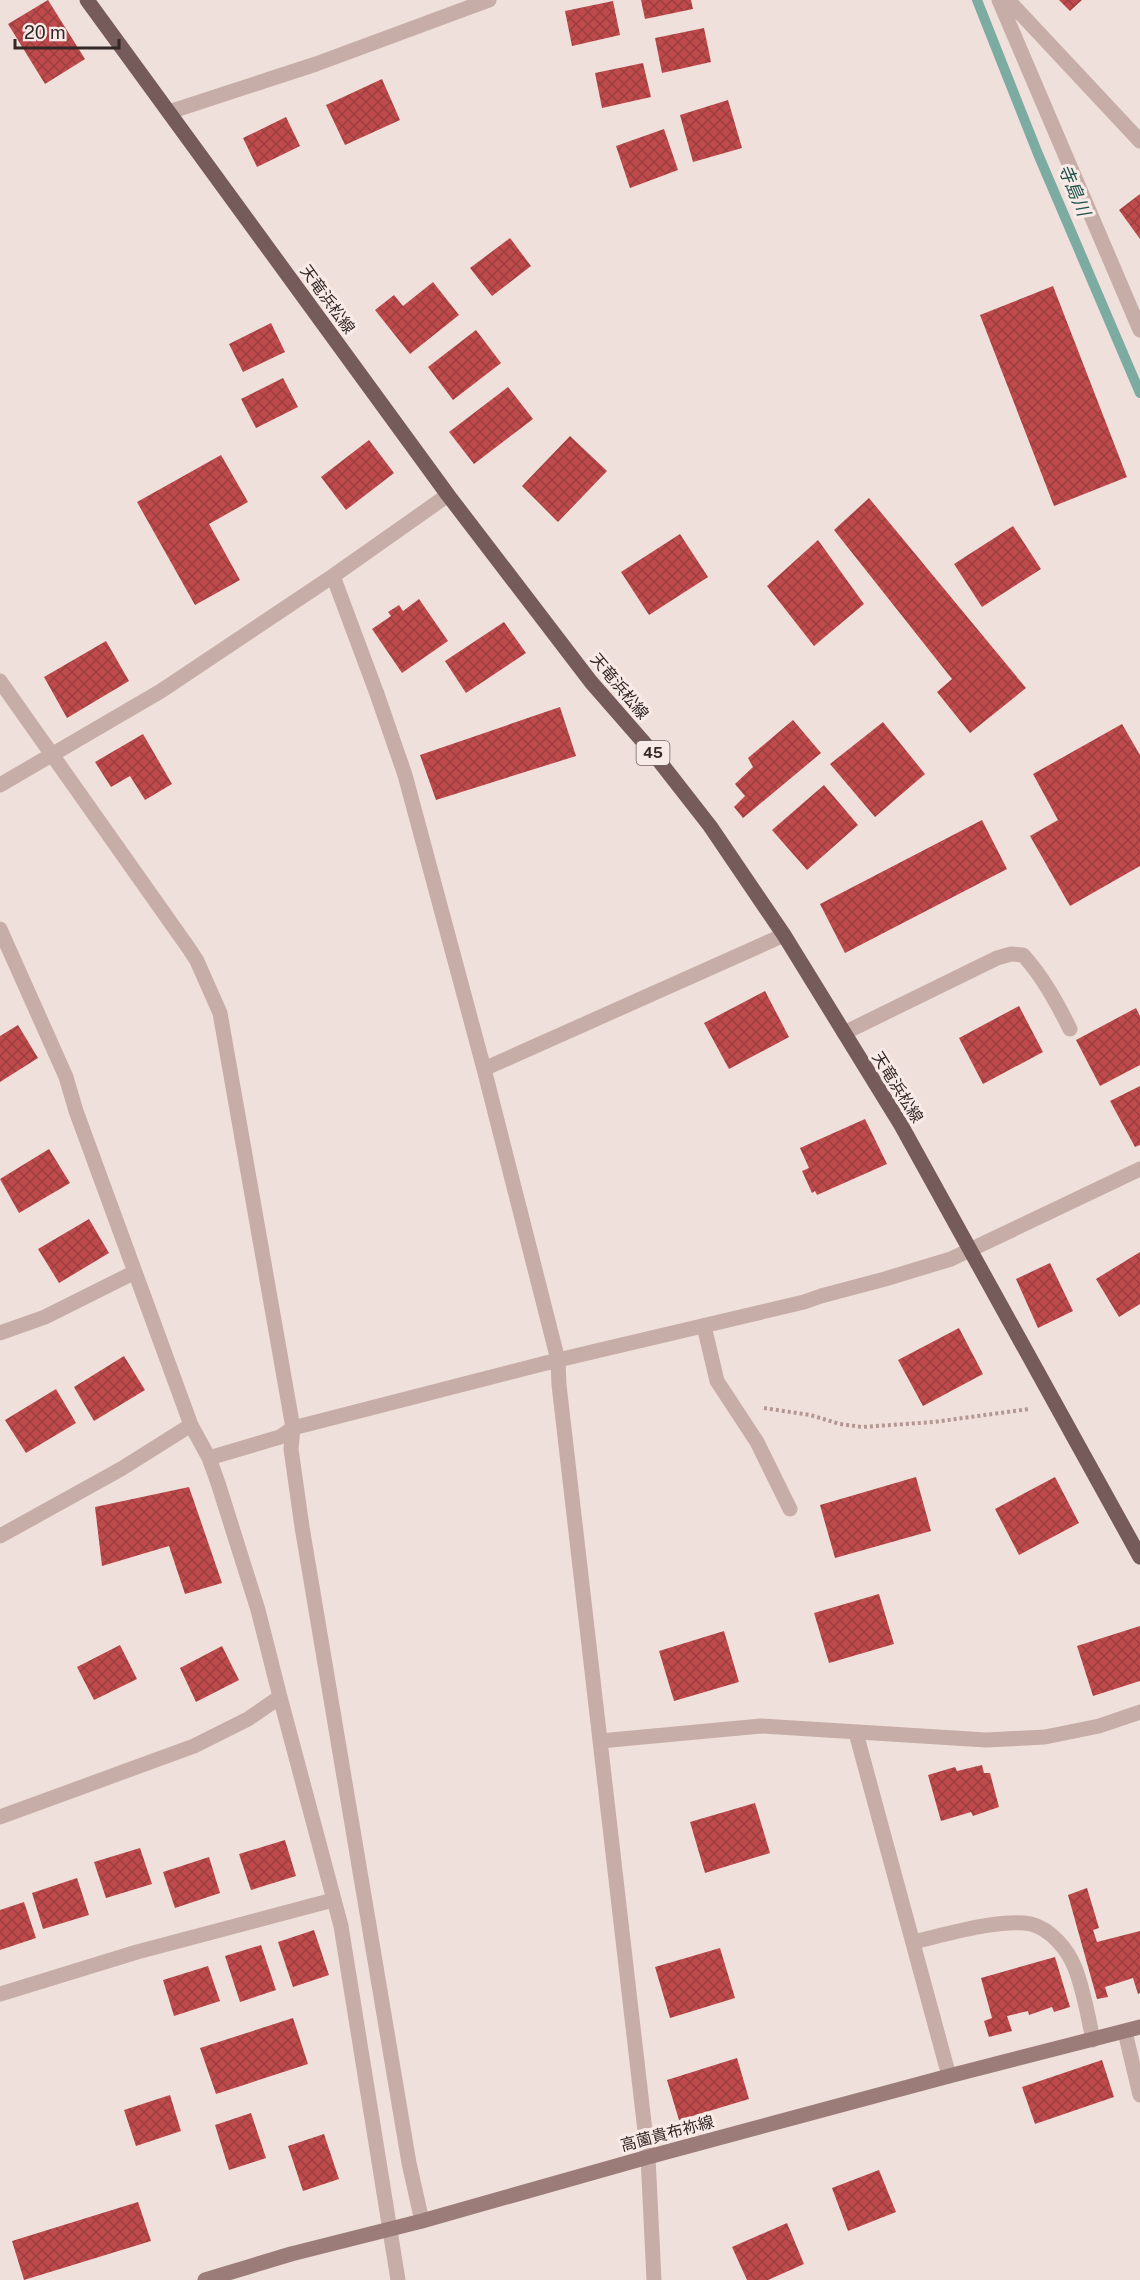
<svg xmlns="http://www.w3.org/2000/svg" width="1140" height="2280" font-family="'Public Sans','Noto Sans JP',sans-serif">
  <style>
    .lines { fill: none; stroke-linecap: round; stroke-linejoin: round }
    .stream { stroke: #7baba1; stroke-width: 10 }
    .building { fill: url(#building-cross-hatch) }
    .path { stroke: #b39792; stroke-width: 4; stroke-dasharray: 3 3; stroke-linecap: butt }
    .service { stroke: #c7ada7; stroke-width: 15 }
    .minor { stroke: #c7ada7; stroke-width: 15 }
    .secondary { stroke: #9b7c79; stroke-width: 15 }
    .primary { stroke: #755b59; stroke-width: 15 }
    .labels { text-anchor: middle; stroke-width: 6; stroke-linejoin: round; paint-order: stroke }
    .shield { fill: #f8ebe7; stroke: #6f6261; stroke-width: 1.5 }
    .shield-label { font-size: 15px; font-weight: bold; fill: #342827 }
    .street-label { font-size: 16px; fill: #342827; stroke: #f8ebe7 }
    .water-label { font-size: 18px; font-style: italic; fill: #1f5349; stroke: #f8ebe7 }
  </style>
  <defs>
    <pattern id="building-cross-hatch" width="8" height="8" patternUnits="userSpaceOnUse" patternTransform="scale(1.5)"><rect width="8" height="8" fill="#bf4a4c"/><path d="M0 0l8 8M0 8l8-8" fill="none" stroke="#9c3e3f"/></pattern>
  </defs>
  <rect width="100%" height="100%" fill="#f0e0db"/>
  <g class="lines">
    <!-- stream -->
    <path class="stream" d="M 977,0 L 1038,154 L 1140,393"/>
  </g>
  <!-- building -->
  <path class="building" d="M 48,0 L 85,59 L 45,84 L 8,24 Z
    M 641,0 L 691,0 L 693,9 L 645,19 Z
    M 1059,0 L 1082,0 L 1070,11 Z
    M 613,1 L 620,35 L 572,46 L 565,11 Z
    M 704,28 L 711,62 L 662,73 L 655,38 Z
    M 643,63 L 651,97 L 602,108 L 595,73 Z
    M 382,79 L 400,120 L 345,145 L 326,105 Z
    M 728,100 L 742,148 L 693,162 L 680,115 Z
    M 286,117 L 300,146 L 257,167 L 243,138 Z
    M 664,129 L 678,170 L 630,188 L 616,146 Z
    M 1140,194 L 1140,239 L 1119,210 Z
    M 510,238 L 531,266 L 492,296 L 470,268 Z
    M 433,282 L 459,315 L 410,354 L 375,310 L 394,295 L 403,306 Z
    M 1053,286 L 1127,477 L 1054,506 L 980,315 Z
    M 271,323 L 285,352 L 243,372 L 229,344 Z
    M 476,330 L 501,363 L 453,400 L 428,367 Z
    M 283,378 L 298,407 L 256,428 L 241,399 Z
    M 508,387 L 533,419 L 474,464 L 449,432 Z
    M 570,436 L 607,471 L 558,522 L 522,486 Z
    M 369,440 L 394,473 L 346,510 L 321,477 Z
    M 221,455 L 248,502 L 209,524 L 240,580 L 195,605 L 137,502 Z
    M 869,498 L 1026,688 L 970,733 L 937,692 L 952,679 L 834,530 Z
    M 1013,526 L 1041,569 L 982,607 L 954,564 Z
    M 680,534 L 708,577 L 649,615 L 621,572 Z
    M 818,540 L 864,604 L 814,646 L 767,586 Z
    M 419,599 L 448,641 L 402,673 L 372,629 L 391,616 L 388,612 L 399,605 L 403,611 Z
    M 504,622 L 526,653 L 466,693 L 445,661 Z
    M 106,641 L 129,681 L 67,718 L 44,677 Z
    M 560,707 L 576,756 L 436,800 L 420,755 Z
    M 793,720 L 821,753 L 743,818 L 734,807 L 745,796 L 735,784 L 753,767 L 748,758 Z
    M 883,722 L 925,774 L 875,817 L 830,764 Z
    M 1122,724 L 1140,755 L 1140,866 L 1070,906 L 1030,836 L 1058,820 L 1033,774 Z
    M 143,734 L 172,784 L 145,800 L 130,776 L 111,787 L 95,762 Z
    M 824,785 L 858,825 L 807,870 L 772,830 Z
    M 982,820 L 1007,869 L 845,953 L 820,904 Z
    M 765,991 L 789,1037 L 729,1069 L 704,1023 Z
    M 1019,1006 L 1043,1052 L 983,1084 L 959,1038 Z
    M 1136,1008 L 1140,1016 L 1140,1065 L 1100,1086 L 1076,1040 Z
    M 18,1025 L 38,1058 L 0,1082 L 0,1036 Z
    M 1140,1086 L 1140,1145 L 1135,1147 L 1110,1101 Z
    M 865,1119 L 887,1164 L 817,1195 L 815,1191 L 812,1193 L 802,1171 L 809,1168 L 800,1148 Z
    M 49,1149 L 70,1183 L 19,1213 L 0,1179 Z
    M 89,1219 L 109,1253 L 59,1283 L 38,1249 Z
    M 1140,1252 L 1140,1304 L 1119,1317 L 1096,1279 Z
    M 1050,1263 L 1073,1311 L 1038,1328 L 1016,1279 Z
    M 959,1328 L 983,1374 L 923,1406 L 898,1360 Z
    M 124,1356 L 145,1390 L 94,1421 L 74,1387 Z
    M 56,1389 L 76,1423 L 26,1453 L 5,1420 Z
    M 916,1477 L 931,1531 L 835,1558 L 820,1505 Z
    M 1055,1477 L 1079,1523 L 1019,1555 L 995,1509 Z
    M 189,1487 L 222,1583 L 185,1594 L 169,1546 L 102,1566 L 95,1507 Z
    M 879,1594 L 894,1644 L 829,1663 L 814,1613 Z
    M 1140,1626 L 1140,1681 L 1093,1696 L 1077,1646 Z
    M 724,1631 L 739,1682 L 674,1701 L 659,1651 Z
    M 120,1645 L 137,1679 L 94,1700 L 77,1667 Z
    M 222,1646 L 239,1680 L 196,1702 L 180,1668 Z
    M 982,1765 L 984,1773 L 990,1773 L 999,1807 L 973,1816 L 971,1812 L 941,1821 L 928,1775 L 955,1767 L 957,1771 Z
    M 755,1803 L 770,1853 L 705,1873 L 690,1822 Z
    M 285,1840 L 296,1876 L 251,1890 L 239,1854 Z
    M 140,1848 L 152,1884 L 106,1898 L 94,1862 Z
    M 209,1857 L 220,1893 L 175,1908 L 163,1872 Z
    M 77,1878 L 89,1915 L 43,1929 L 32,1893 Z
    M 1087,1888 L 1099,1928 L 1093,1930 L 1097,1942 L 1140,1931 L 1140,1993 L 1138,1994 L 1133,1978 L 1105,1987 L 1108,1997 L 1097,1999 L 1068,1895 Z
    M 24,1902 L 36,1938 L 0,1950 L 0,1910 Z
    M 314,1930 L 329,1975 L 293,1987 L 278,1942 Z
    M 261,1945 L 276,1990 L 240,2002 L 225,1956 Z
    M 720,1948 L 735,1998 L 670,2018 L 655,1967 Z
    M 1055,1957 L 1070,2007 L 1054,2012 L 1052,2007 L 1029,2015 L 1028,2011 L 1007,2016 L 1012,2031 L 989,2037 L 984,2021 L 992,2018 L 981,1978 Z
    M 208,1966 L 220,2001 L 174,2016 L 163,1980 Z
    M 293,2018 L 308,2064 L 216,2094 L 200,2048 Z
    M 737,2058 L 749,2099 L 679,2120 L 667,2080 Z
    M 1102,2060 L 1114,2097 L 1035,2124 L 1022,2087 Z
    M 170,2095 L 181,2131 L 136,2146 L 124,2110 Z
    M 251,2113 L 266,2158 L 229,2170 L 215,2125 Z
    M 324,2134 L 339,2179 L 303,2191 L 288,2146 Z
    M 879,2170 L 896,2212 L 848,2231 L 832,2188 Z
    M 138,2202 L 151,2241 L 24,2280 L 12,2241 Z
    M 787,2223 L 804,2264 L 768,2280 L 747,2280 L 732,2247 Z"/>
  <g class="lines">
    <!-- path -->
    <path class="path" d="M 764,1408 L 810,1415 L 840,1424 L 862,1427 L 934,1422 L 1029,1409"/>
    <!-- service -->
    <path class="service" d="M 844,1033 L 997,958 L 1011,954 L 1023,955 C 1043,977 1057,1003 1070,1029
      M 704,1326 L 717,1381 L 757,1442 L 790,1509
      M 913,1942 C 944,1935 1001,1918 1031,1924 C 1051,1929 1068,1950 1075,1968 C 1084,1991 1088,2016 1093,2040"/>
    <!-- minor -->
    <path class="minor" d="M 999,0 L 1140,330
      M 1008,0 L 1140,141
      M 169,112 L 316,64 L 489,0
      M 448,495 L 333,576 L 377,694 L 405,775 L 484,1069 L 558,1360 L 559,1385 L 648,2157 L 654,2280
      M 0,681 L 190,950 L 197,961 L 220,1013 L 293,1428 L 291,1449 L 302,1527 L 409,2163 L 422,2221
      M 0,785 L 161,691 L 333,576
      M 0,929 L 66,1077 L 76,1111 L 191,1425 L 209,1458 L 218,1483 L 258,1610 L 280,1697
      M 484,1069 L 784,935
      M 0,1333 L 45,1317 L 135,1272
      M 209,1458 L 280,1437 L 293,1428 L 558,1360 L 804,1302 L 821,1296 L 885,1279 L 951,1259 L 1140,1169
      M 0,1536 L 121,1469 L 191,1425
      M 856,1733 L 949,2076
      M 600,1741 L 761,1726 L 986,1740 L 1045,1737 L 1099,1726 L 1140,1712
      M 0,1817 L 194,1746 L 248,1719 L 280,1697 L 341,1926 L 398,2280
      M 0,1994 L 137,1952 L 333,1900
      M 1125,2032 L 1140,2095"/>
    <!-- secondary -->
    <path class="secondary" d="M 205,2280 L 291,2254 L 422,2221 L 648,2157 L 949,2076 L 1140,2027"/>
    <!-- primary -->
    <path class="primary" d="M 87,0 L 448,495 L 591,682 L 653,753 L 710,826 L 784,935 L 901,1125 L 1140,1557"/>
  </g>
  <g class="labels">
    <!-- shield labels -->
    <rect class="shield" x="636.5" y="741" width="33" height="24" rx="4.5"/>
    <g class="shield-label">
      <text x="653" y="758">45</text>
    </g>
    <!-- street labels -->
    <g class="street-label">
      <text transform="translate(328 299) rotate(54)" y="6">天竜浜松線</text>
      <text transform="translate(620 686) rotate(50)" y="6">天竜浜松線</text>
      <text transform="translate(898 1087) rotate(58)" y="6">天竜浜松線</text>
      <text transform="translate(667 2133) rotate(-15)" y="6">高薗貴布祢線</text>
    </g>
    <!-- water labels -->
    <g class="water-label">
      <text transform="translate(1074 190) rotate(67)" y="6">寺島川</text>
    </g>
  </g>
  <!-- scale -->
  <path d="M15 39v9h104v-9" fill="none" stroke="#342827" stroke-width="3"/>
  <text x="24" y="39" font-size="18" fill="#342827" stroke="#f8ebe7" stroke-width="4.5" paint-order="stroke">20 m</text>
</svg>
